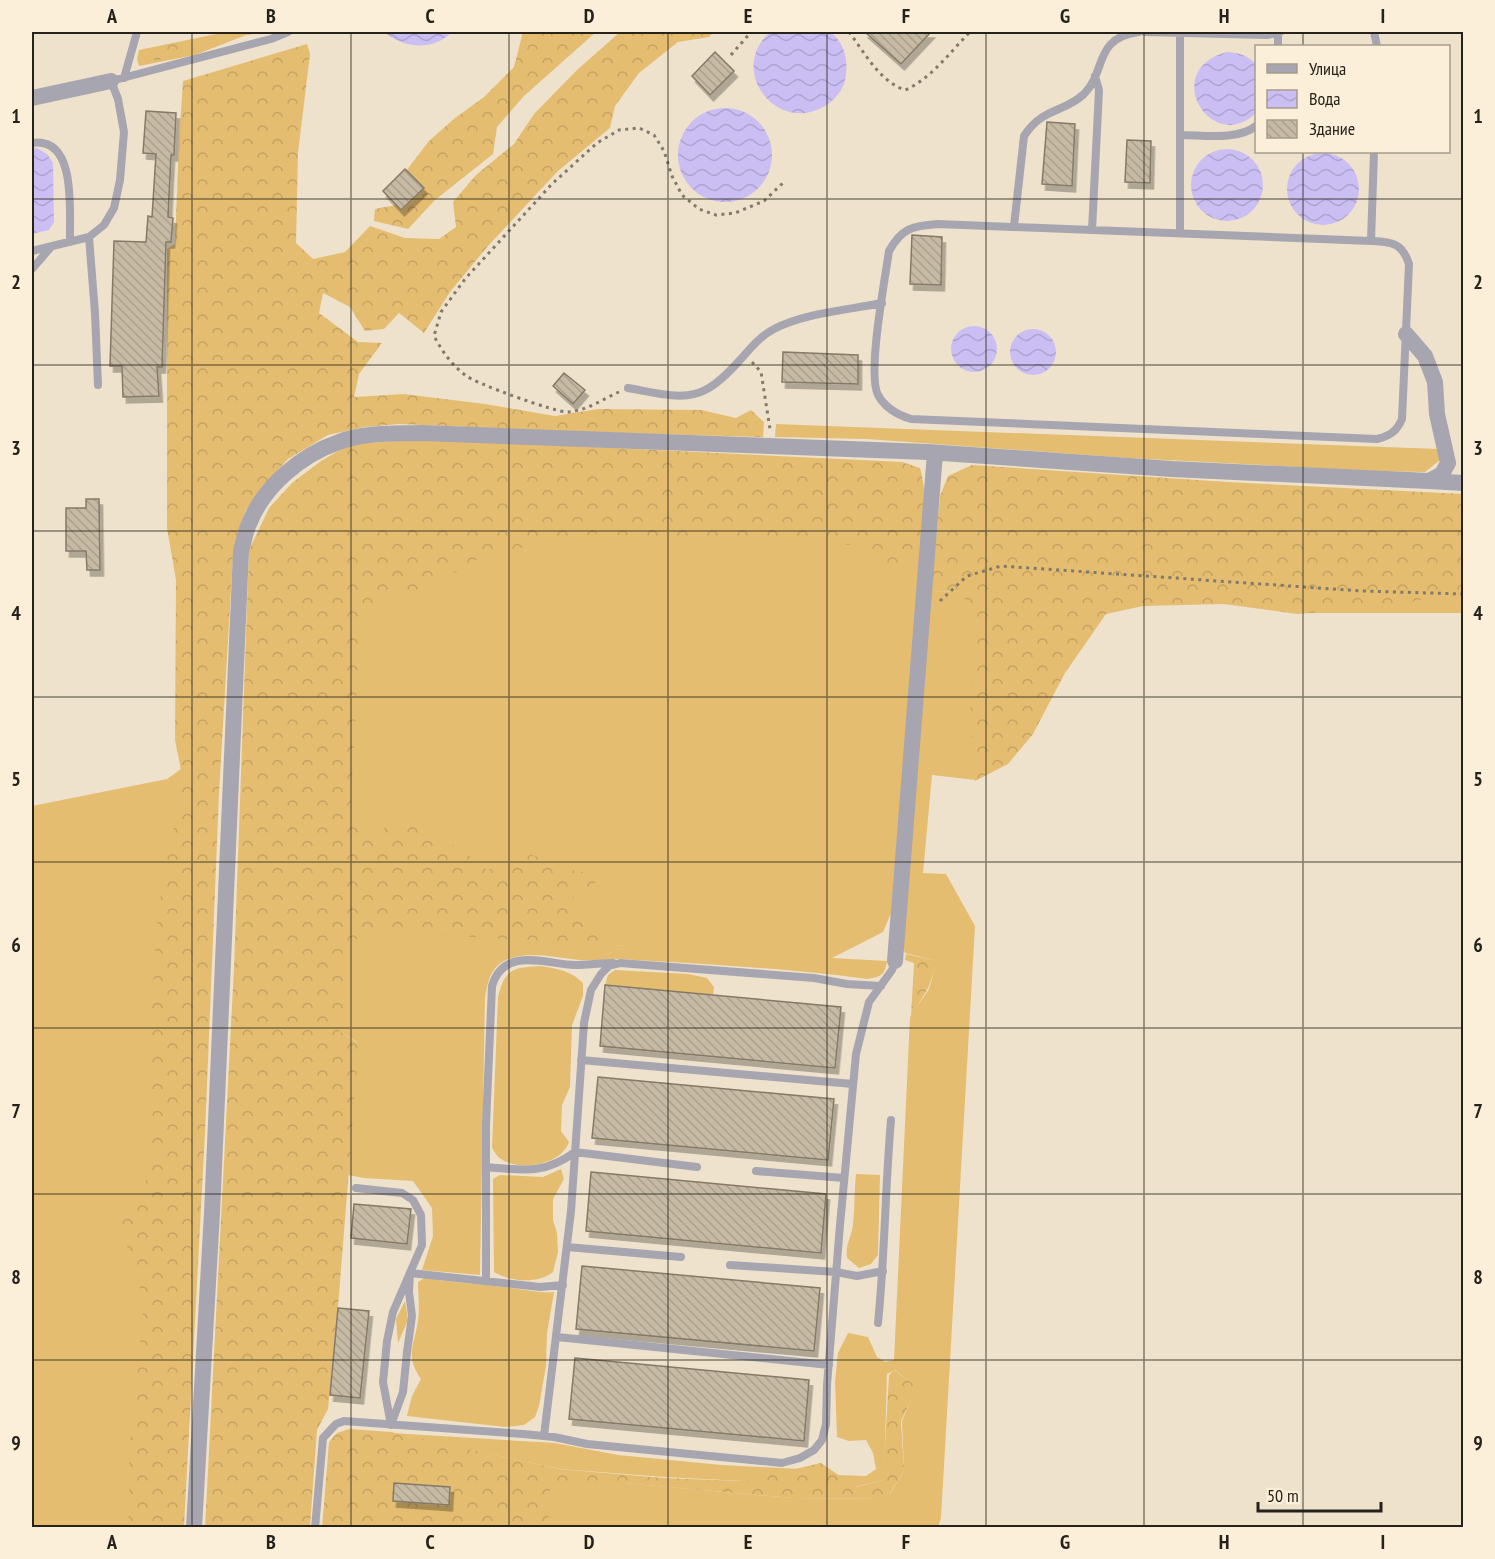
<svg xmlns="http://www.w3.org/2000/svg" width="1495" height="1559" font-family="'PT Sans Narrow',sans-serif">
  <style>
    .grass { fill: #e5bd71 }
    .forest { fill: url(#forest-crowns) }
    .water { fill: url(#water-waves) }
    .building { fill: url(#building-back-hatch); stroke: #857a66; stroke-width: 1.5; filter: url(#shadow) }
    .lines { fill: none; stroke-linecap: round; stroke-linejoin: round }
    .path { stroke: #81796a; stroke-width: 3; stroke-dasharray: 3 4.5; stroke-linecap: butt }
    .service { stroke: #a7a5af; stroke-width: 8 }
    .minor { stroke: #a7a5af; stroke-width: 16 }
    .grid { fill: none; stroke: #262219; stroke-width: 1.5; stroke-opacity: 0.55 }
    .neatline { fill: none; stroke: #262219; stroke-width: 2 }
    .grid-label { font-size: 20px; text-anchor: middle; font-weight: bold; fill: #262219 }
  </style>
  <defs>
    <pattern id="forest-crowns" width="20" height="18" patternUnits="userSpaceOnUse" patternTransform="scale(1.5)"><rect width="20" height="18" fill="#e5bd71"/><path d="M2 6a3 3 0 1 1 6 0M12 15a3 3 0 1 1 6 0" fill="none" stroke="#c4a261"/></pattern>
    <pattern id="water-waves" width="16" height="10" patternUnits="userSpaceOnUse" patternTransform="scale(1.5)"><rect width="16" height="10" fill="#cbbef3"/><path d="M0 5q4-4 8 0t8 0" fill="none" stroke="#aea3d0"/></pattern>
    <pattern id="building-back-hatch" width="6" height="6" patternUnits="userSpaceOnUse" patternTransform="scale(1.5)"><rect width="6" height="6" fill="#c6baa5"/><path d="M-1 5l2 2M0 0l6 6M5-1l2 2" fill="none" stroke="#aaa08d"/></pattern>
    <filter id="shadow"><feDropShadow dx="3.5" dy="6" stdDeviation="0" flood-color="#0004"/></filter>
  </defs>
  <rect width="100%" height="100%" fill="#eee2cc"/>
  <!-- grass -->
  <path class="grass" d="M 226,32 L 270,32 L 246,35 L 195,55 L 139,66 L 137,59 L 139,50 Z
    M 776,424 L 1439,449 L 1440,460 L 1425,472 L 1375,471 L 1128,458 L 867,439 L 775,437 Z
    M 596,531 L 921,544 L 891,913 L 883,932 L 832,958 L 887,961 C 885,975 881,977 867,979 C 785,968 703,964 620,959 C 606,959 592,961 579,960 C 555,958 529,950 506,960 C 490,967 488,982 485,998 L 480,1275 L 422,1270 L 433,1236 L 432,1208 L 413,1181 L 364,1178 L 348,1175 L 357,1042 L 332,1027 L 348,1001 L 340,979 L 348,940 L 369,928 L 528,936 L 626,946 L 363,840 L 344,824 L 359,605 L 484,553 Z
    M 1463,590 L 1463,613 L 1297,613 Z
    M 931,591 L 962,592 L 979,624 L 976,780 L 932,775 L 923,873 L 946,874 L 975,926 L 941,1518 L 938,1527 L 547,1527 L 537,1500 L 557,1483 L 624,1483 L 793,1498 L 880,1499 L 890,1494 L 904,1470 L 902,1421 L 916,1387 L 895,1370 L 887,1374 L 884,1480 L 854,1487 L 836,1475 L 866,1476 L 876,1469 L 873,1453 L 866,1440 L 849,1441 L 837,1437 L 835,1382 L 838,1353 L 848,1333 L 868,1337 L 877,1357 L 885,1362 L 894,1360 L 910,1017 L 929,989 L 937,961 L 905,953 L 902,945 Z
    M 181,769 L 186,794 L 137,1527 L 32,1528 L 32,806 L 167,779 Z
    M 540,966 C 557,969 570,970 583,983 L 583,996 L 572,1025 L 570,1087 L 562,1105 L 561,1131 L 569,1142 C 561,1165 520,1172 501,1159 C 497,1157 494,1151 492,1148 L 498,997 C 505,968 513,968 540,966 Z
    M 615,970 L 688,974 L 707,978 L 714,987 L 713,996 L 605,985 L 608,975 Z
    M 561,1169 L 564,1179 L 553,1199 L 553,1220 L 557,1233 L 558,1252 L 553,1272 C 538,1284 510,1282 494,1272 L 493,1179 L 500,1175 L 543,1177 Z
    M 856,1174 L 880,1175 L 878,1255 L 871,1264 L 859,1268 L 847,1258 C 845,1243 852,1237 853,1224 C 855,1207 854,1191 856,1174 Z
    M 425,1278 C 454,1283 482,1284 511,1288 C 529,1290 535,1293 554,1292 L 547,1333 L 546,1366 L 539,1406 L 535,1417 L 524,1425 L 505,1427 L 407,1416 L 412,1396 L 421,1379 C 404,1354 415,1345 418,1320 C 420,1308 418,1295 418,1282 Z
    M 405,1301 L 408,1320 L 398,1343 L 396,1319 Z
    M 391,1433 L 555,1443 L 618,1455 L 722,1465 L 800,1469 L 744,1481 L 664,1477 L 560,1469 Z"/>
  <!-- forest -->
  <path class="forest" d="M 523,32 L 596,32 L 524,96 L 497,127 L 493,154 L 435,200 L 408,229 L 374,221 L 375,209 L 396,205 L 402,210 L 424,188 L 406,171 L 429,141 L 455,118 L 484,97 L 514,67 Z
    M 620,32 L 714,32 L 709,37 L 678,42 L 639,73 L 615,106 L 610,128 L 558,171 L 487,247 L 450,292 L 424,333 L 399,313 L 384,329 L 365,331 L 350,307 L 323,293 L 319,313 L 358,342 L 382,343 L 359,374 L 354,397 L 404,394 L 485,404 L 555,416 L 598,409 L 701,410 L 736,418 L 751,410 L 764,422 L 763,437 L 583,432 L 399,424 L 364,427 L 328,435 L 288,459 L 262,487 L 245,512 L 233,556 L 219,793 L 205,1133 L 184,1527 L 128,1527 L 130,1465 L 123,1448 L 132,1435 L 143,1310 L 135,1259 L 118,1232 L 122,1206 L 144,1192 L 153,1133 L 150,1043 L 157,920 L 168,850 L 179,807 L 181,770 L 175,740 L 176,580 L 167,528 L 167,249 L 175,244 L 179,141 L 183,81 L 307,44 L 310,54 L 298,153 L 296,243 L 313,259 L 345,252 L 370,226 L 405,238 L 439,239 L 456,227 L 453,202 L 476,175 L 514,144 L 534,114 L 577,70 Z
    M 190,41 L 198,45 L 179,55 L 156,61 L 147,55 L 150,49 Z
    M 431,439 L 902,462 L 920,468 C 928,495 926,534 915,560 L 897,568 L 872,564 L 871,547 L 841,544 L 595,534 L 486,555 L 436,583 L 361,609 L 350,820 L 372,837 L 398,819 L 461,849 L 487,870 L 510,863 L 516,849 L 572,870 L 598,875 L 593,889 L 579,886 L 568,908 L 611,938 L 628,946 L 368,931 L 351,943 L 342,983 L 349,1001 L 333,1027 L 359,1044 L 338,1307 L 328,1409 L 317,1430 L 310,1527 L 205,1528 L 234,968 L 249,550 L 269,508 L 292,483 L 321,461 L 350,444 Z
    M 972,465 L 1228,482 L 1463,494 L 1463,590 L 1390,607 L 1297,614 L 1224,604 L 1143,606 L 1106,614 L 1065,673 L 1033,734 L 1008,764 L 975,781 L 970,711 L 978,622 L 961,592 L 931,591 L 940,496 L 948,476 Z
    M 906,954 L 938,961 L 928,988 L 911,1017 L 914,963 L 905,960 Z
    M 894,1370 L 917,1387 L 901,1421 L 904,1470 L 889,1495 L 881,1499 L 792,1498 L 623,1483 L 557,1484 L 539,1500 L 554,1527 L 322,1528 L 329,1442 L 337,1433 L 349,1429 L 391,1432 L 559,1469 L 664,1478 L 742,1481 L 821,1463 L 856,1487 L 883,1480 L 889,1375 Z"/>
  <!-- water -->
  <path class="water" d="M 384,32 L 452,32 C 432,52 404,48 384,32 Z
    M 770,32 L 830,32 C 843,41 848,57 846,73 C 846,85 838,97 828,104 C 779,138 726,71 770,32 Z
    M 1227,52 C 1239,53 1247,55 1256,64 L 1256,113 C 1211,156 1159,70 1227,52 Z
    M678 155a47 47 0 1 1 94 0a47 47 0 1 1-94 0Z
    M 37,148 L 47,154 L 53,163 L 54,222 L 49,230 L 32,234 L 32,149 Z
    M1191 185a36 36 0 1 1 72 0a36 36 0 1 1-72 0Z
    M1287 189a36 36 0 1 1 72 0a36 36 0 1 1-72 0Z
    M951 349a23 23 0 1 1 46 0a23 23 0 1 1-46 0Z
    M1010 352a23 23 0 1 1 46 0a23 23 0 1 1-46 0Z"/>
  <!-- building -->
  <path class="building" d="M 865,32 L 931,32 L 901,64 Z
    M 715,52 L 734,71 L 710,95 L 692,76 Z
    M 146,111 L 176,113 L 174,155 L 171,155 L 168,217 L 173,218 L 171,242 L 166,242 L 162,367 L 157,367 L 159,396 L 123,397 L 122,366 L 110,366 L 114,241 L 146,242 L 148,216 L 152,217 L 156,154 L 143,153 Z
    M 1047,122 L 1075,124 L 1072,186 L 1042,184 Z
    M 1127,140 L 1151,141 L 1150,183 L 1125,182 Z
    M 405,169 L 424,188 L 401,210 L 383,191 Z
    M 912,235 L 942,237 L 941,285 L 910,284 Z
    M 783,352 L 858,355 L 858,384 L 782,382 Z
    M 564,373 L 585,390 L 573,404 L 553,386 Z
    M 86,499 L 99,499 L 100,570 L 87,570 L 86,551 L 66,551 L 66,508 L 86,508 Z
    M 605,985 L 841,1007 L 835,1068 L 600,1046 Z
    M 598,1077 L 834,1099 L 828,1160 L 592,1138 Z
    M 591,1172 L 826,1194 L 821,1253 L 586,1231 Z
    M 354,1204 L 411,1209 L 407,1244 L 351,1238 Z
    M 582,1266 L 820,1288 L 814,1351 L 576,1329 Z
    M 338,1308 L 369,1311 L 360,1398 L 330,1395 Z
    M 575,1358 L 809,1380 L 804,1441 L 569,1419 Z
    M 394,1483 L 450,1487 L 449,1505 L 393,1501 Z"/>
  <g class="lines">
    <!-- path -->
    <path class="path" d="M 849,32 C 865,53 879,81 905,90 C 931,79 950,52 970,32
      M 731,55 L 751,32
      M 752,362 L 761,372 L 770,429
      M 619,392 C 603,399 586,411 568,412 C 557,413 474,383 465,375 C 451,364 442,351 434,336 L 441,312 L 465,279 L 552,184 L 597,143 L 619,130 L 639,128 L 654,135 L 664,151 L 672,176 L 682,195 L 699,209 L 716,215 L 735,213 L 764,201 L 784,182
      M 940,601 L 967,576 L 1001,566 L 1362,591 L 1464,594"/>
    <!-- service -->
    <path class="service" d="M 1145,32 L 1267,35 L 1280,32
      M 1374,32 L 1377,46
      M 1278,46 L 1278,33
      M 124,78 L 137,32
      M 1180,135 C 1203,135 1237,141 1256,126
      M 32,143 C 78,136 69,214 70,242
      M 938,224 L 1371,241 C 1391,242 1402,242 1409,264 L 1402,419 C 1397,431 1390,436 1377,439 L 911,419 C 898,415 885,408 878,395 C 867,374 885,279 889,251 C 902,228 912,226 938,224 Z
      M 1014,226 L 1024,136 C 1043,107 1064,113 1084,94 C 1107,71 1093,38 1139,32
      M 1092,230 L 1099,90 L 1095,76
      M 1180,233 L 1180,32
      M 89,237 L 95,313 L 98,385
      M 1371,241 L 1374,152
      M 32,251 L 89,237 L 104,225 L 114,208 L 120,180 L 124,132 L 118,99 L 111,81 L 271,39 L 288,32
      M 32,269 L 51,247
      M 628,388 C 684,398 699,406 740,360 C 750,349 760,336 774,329 C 804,313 848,310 882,303
      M 581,1060 L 853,1084
      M 486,1167 C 522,1170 544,1175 575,1152 L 697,1167
      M 756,1171 L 844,1178
      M 356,1188 L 402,1193 L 413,1200 L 421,1215 L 422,1245 L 393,1312 L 387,1341 L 383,1382 L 391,1425 L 403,1392 L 407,1352 L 412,1316 L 409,1292 L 410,1273 L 540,1287 L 563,1285
      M 567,1247 L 681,1257
      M 730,1265 L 836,1272 L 857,1276 L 883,1271
      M 486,1281 L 486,1125 L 492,986 C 504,946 545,964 575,965 C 587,965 601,963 613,963
      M 878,1323 C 885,1255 885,1188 891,1120
      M 557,1337 L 829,1365
      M 544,1436 L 571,1211 L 584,1023 L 591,990 L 601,974 L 609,966 L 620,963 L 814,978 L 847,984 L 881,986
      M 315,1528 L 323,1438 L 336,1424 L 344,1421 L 523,1434 L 554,1437 L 587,1444 L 782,1463 L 800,1458 L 814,1450 L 822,1440 L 826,1424 L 827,1385 L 840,1225 L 856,1054 L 869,1002 L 892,970 L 895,961"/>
    <!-- minor -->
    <path class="minor" d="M 32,98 L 111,81
      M 1429,481 L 1464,483
      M 895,961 L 935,453
      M 194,1528 L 212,1213 L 241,551 C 244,542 245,532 249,524 C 264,486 301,455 339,442 C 365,432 395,434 422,433 L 928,452 L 1172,469 L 1429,481 L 1442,474 L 1448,463 L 1437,414 L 1435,382 L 1425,356 L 1406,334"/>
  </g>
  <!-- grid -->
  <path class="grid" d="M 192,32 L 192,1528M 351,32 L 351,1528M 509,32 L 509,1528M 668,32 L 668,1528M 827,32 L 827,1528M 986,32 L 986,1528M 1144,32 L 1144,1528M 1303,32 L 1303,46M 1303,152 L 1303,1528M 32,199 L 1464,199M 32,365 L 1464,365M 32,531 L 1464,531M 32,697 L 1464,697M 32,862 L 1464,862M 32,1028 L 1464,1028M 32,1194 L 1464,1194M 32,1360 L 1464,1360"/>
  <!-- border -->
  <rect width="1495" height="1559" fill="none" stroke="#fbefd9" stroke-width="66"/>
  <!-- legend -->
  <rect x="1255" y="45" width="195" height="108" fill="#fbefd9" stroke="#a69d8c" stroke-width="1.5"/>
  <rect x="1267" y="64" width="30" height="9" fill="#a7a5af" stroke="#a69d8c" stroke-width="1.5"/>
  <text x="1309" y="75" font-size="18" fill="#262219">Улица</text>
  <rect x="1267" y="90" width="30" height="18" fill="url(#water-waves)" stroke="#a69d8c" stroke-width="1.5"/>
  <text x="1309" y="105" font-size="18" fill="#262219">Вода</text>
  <rect x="1267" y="120" width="30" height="18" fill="url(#building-back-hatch)" stroke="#a69d8c" stroke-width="1.5"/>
  <text x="1309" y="135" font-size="18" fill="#262219">Здание</text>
  <!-- scale -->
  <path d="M1258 1502v9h123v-9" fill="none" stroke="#262219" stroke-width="3"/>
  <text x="1267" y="1502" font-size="18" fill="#262219" stroke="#fbefd9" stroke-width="4.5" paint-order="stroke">50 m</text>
  <rect x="33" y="33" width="1429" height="1493" class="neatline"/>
  <g class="grid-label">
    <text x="112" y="23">A</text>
    <text x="271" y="23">B</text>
    <text x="430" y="23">C</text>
    <text x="589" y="23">D</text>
    <text x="748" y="23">E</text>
    <text x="906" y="23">F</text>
    <text x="1065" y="23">G</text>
    <text x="1224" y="23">H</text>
    <text x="1383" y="23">I</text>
    <text x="16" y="123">1</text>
    <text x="1478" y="123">1</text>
    <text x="16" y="289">2</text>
    <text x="1478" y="289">2</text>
    <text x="16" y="455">3</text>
    <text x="1478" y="455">3</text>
    <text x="16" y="620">4</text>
    <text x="1478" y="620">4</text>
    <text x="16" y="786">5</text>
    <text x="1478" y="786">5</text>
    <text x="16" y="952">6</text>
    <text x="1478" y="952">6</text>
    <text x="16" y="1118">7</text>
    <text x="1478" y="1118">7</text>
    <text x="16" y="1284">8</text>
    <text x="1478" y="1284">8</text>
    <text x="16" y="1450">9</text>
    <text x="1478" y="1450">9</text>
    <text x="112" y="1549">A</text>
    <text x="271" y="1549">B</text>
    <text x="430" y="1549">C</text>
    <text x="589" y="1549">D</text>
    <text x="748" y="1549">E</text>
    <text x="906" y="1549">F</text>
    <text x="1065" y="1549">G</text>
    <text x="1224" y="1549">H</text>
    <text x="1383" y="1549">I</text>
  </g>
</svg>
